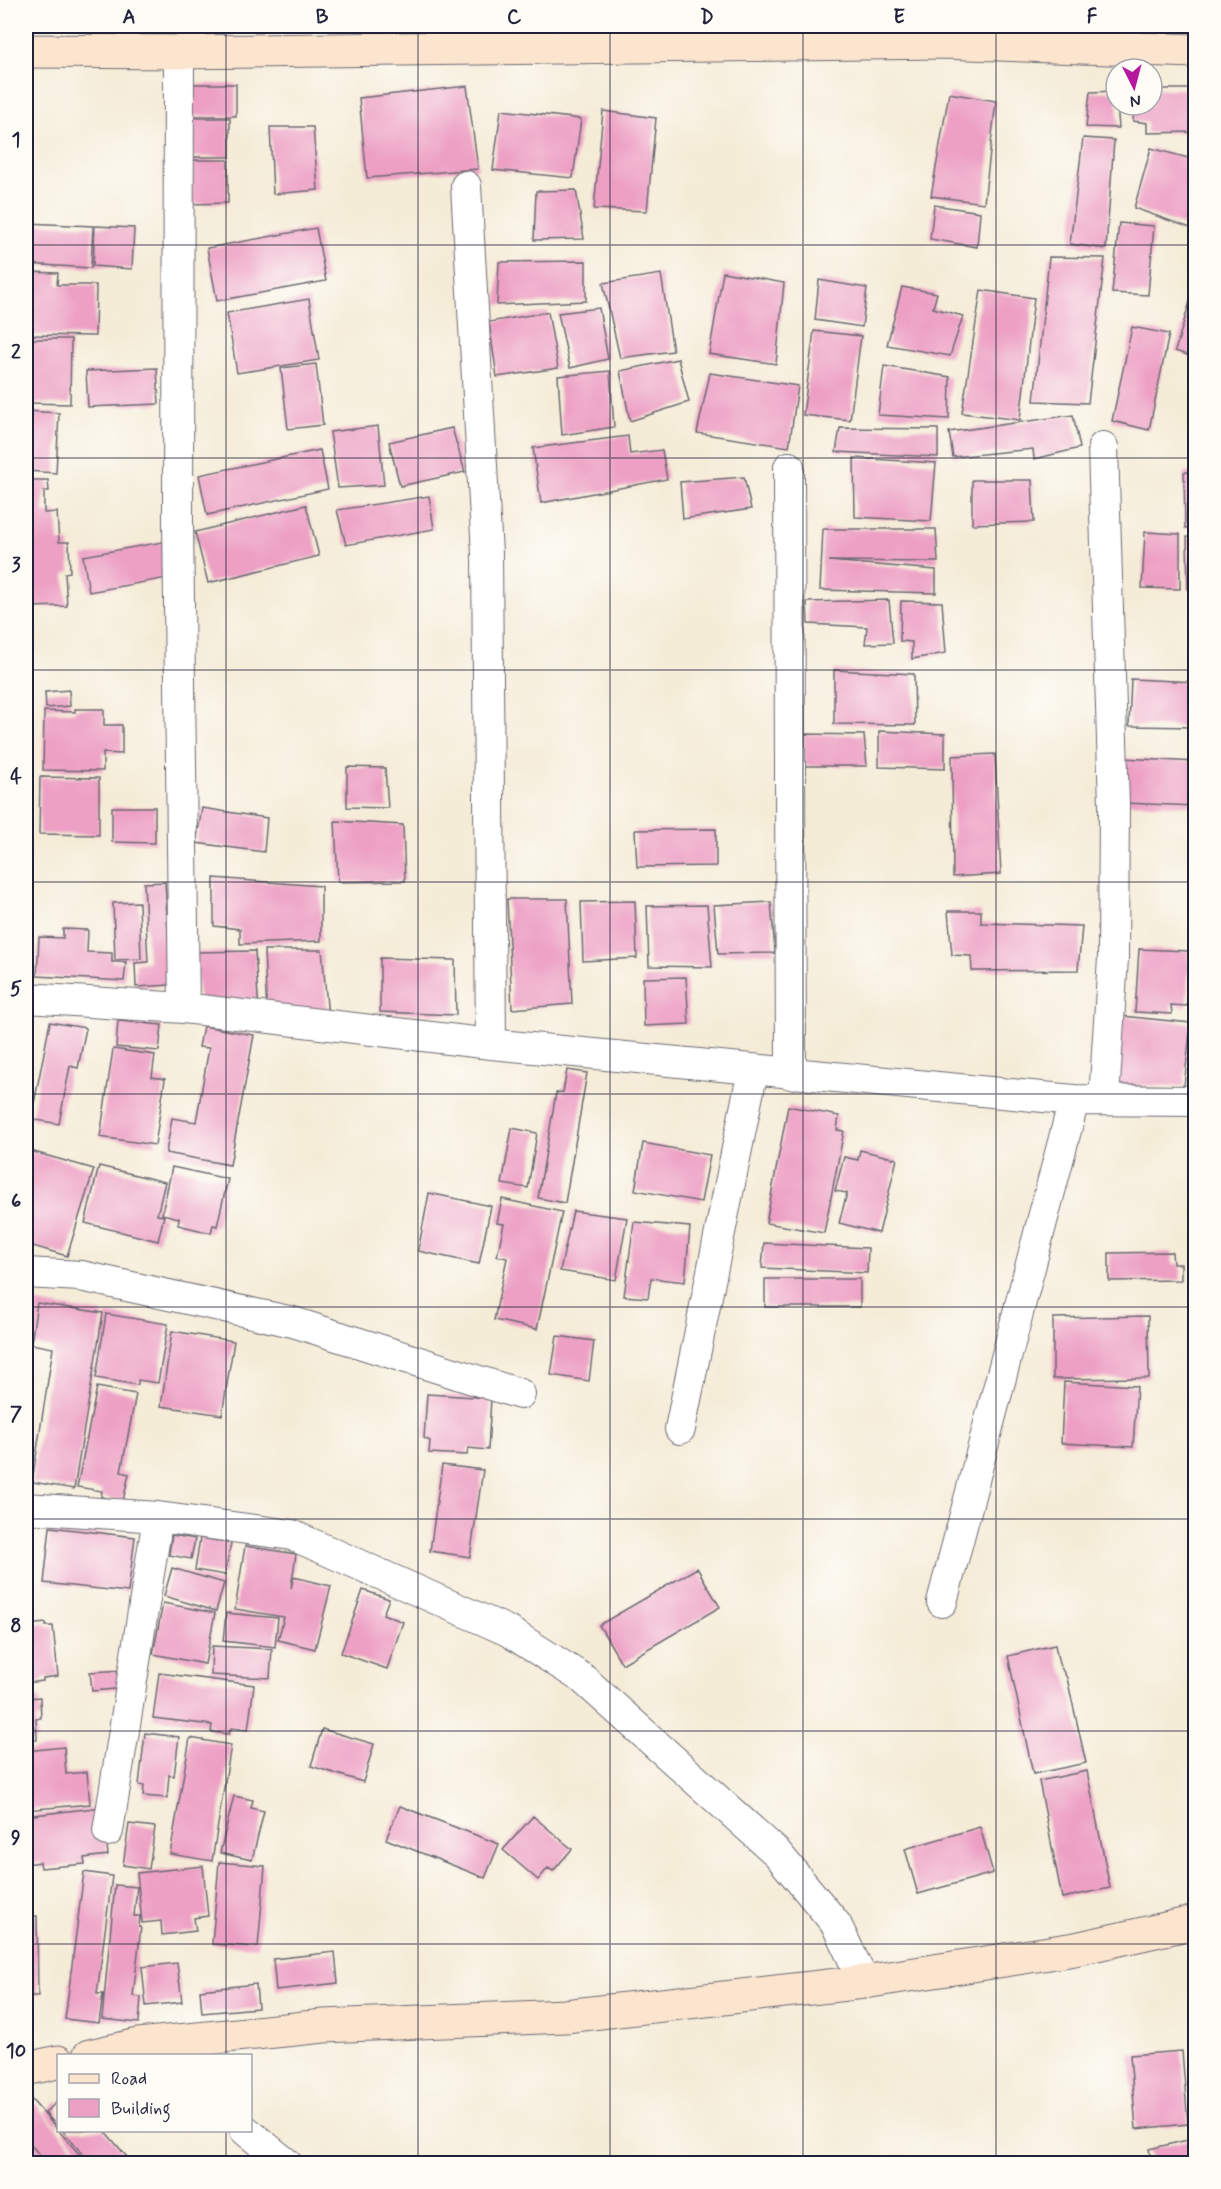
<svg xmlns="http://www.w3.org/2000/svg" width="1221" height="2189" font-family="Mynerve,sans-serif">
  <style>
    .building { fill: #eda0c4 }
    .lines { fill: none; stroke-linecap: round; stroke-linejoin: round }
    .street-casing { stroke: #6c6972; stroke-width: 32 }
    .secondary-casing { stroke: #6c6972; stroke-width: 35 }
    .street { stroke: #fff; stroke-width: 30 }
    .secondary { stroke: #fce5cf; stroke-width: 33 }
    .grid { fill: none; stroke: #22223b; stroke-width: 1.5; stroke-opacity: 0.55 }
    .neatline { fill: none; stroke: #22223b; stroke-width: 2 }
    .grid-label { font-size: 20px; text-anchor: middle; font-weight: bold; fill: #22223b }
  </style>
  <rect width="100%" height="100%" fill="#fdfcf7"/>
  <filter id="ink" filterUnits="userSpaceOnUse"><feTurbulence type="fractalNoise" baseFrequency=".0167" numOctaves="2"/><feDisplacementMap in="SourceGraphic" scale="12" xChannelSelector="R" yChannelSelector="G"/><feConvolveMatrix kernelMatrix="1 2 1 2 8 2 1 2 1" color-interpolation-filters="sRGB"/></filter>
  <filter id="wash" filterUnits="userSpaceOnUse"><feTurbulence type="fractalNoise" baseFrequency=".008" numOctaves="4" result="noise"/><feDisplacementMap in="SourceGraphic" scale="24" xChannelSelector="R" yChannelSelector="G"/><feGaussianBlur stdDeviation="1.35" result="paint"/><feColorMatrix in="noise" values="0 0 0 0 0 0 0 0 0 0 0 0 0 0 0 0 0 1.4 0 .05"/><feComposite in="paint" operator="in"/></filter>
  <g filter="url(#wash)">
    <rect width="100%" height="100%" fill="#f5ecd8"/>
    <g id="blocks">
      <!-- building -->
      <path class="building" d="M 187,84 L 236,84 L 236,116 L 187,116 Z
        M 467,86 L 478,169 L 367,178 L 359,98 Z
        M 1152,89 L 1196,89 L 1196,132 L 1147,133 L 1147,123 L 1133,121 L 1134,105 L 1152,105 Z
        M 1116,91 L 1119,128 L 1086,127 L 1090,92 Z
        M 949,93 L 996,101 L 984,203 L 931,196 Z
        M 501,110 L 581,119 L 573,178 L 493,170 Z
        M 603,111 L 656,118 L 647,211 L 594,209 Z
        M 191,118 L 230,118 L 230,157 L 191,157 Z
        M 270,127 L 313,127 L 318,190 L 273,194 Z
        M 1083,138 L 1114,140 L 1106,249 L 1070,244 Z
        M 1151,148 L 1196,160 L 1196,230 L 1134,208 Z
        M 192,160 L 228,160 L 228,203 L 192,204 Z
        M 576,190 L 584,239 L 534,240 L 536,191 Z
        M 934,205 L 980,212 L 977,247 L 930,239 Z
        M 26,223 L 93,226 L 91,268 L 26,264 Z
        M 1119,223 L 1154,226 L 1148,295 L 1112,293 Z
        M 95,226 L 134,228 L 132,269 L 93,266 Z
        M 316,228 L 326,281 L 217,301 L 207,248 Z
        M 1049,257 L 1105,258 L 1088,403 L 1034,401 Z
        M 586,261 L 586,301 L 497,305 L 499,262 Z
        M 26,272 L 58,273 L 57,285 L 96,285 L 95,336 L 26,335 Z
        M 723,272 L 784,283 L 776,364 L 709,354 Z
        M 661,274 L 673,351 L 620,358 L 603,283 Z
        M 819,280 L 867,288 L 862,327 L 815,320 Z
        M 1195,285 L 1196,286 L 1196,358 L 1175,351 Z
        M 902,287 L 937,293 L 933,308 L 963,316 L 950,356 L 887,345 Z
        M 981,290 L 1034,298 L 1020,420 L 962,413 Z
        M 309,299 L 319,360 L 237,373 L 227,313 Z
        M 599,308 L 608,359 L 570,368 L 558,313 Z
        M 548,312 L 558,368 L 497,377 L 489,322 Z
        M 1132,327 L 1169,334 L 1149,430 L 1112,421 Z
        M 814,331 L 861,336 L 850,420 L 803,415 Z
        M 26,339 L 71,339 L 70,404 L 26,403 Z
        M 678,359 L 689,402 L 630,421 L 620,371 Z
        M 316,364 L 323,425 L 288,429 L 281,368 Z
        M 884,366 L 950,377 L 949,419 L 878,415 Z
        M 157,368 L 159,404 L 88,407 L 86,371 Z
        M 610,371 L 614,427 L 562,435 L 558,376 Z
        M 710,373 L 798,386 L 789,447 L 697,433 Z
        M 26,411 L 59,413 L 56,473 L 26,471 Z
        M 1073,415 L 1080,448 L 1034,459 L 1033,449 L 953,457 L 949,432 Z
        M 378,426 L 384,485 L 338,488 L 330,432 Z
        M 452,428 L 465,472 L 400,486 L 389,442 Z
        M 840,428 L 938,429 L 938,457 L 836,452 Z
        M 628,436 L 630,454 L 662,450 L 667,479 L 541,503 L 533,448 Z
        M 320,450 L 328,489 L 207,515 L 199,475 Z
        M 854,458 L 936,463 L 931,521 L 855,517 Z
        M 1184,472 L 1196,472 L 1196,528 L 1185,528 Z
        M 26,477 L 28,477 L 28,480 L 48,480 L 49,491 L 44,491 L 44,513 L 57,512 L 59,542 L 69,542 L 70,572 L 65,573 L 67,606 L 26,607 Z
        M 744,477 L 751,509 L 683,519 L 680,482 Z
        M 972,480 L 1032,480 L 1034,522 L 972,524 Z
        M 429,496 L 434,529 L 346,545 L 337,510 Z
        M 306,505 L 319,556 L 208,583 L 195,532 Z
        M 823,529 L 936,529 L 938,562 L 829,561 L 936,570 L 936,593 L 820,590 Z
        M 1145,532 L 1180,534 L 1180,589 L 1142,588 Z
        M 1187,537 L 1196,537 L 1196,590 L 1188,590 Z
        M 168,541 L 173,577 L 89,592 L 83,556 Z
        M 889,600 L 893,643 L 865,644 L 867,627 L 808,624 L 807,602 Z
        M 901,601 L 942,602 L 946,653 L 912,659 L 912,642 L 900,641 Z
        M 834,670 L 914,674 L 915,725 L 834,724 Z
        M 1131,679 L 1196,682 L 1196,727 L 1129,726 Z
        M 69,690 L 70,706 L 46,708 L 45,692 Z
        M 75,709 L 104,709 L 104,725 L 122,725 L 122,754 L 103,753 L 103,771 L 43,770 L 44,711 L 75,712 Z
        M 879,731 L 945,734 L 945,769 L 879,767 Z
        M 803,734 L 864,735 L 867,766 L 805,766 Z
        M 995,754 L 1001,874 L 953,877 L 952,756 Z
        M 1123,758 L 1196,762 L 1196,806 L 1124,803 Z
        M 347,767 L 385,768 L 388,808 L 347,807 Z
        M 40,777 L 99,778 L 99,835 L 39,834 Z
        M 112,807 L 155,807 L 155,843 L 112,842 Z
        M 202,808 L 267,818 L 264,852 L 196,843 Z
        M 335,821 L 403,825 L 405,881 L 338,882 Z
        M 716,829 L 716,866 L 637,867 L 635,830 Z
        M 214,878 L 321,886 L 321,941 L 240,944 L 240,929 L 214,926 Z
        M 165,882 L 171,985 L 136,987 L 135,963 L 148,962 L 144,883 Z
        M 507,899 L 567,899 L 572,1004 L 512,1009 Z
        M 635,901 L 637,958 L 583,961 L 581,902 Z
        M 139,902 L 141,959 L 115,960 L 113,903 Z
        M 771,902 L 775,953 L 718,954 L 714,905 Z
        M 707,905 L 712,967 L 649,966 L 647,906 Z
        M 948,911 L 981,911 L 981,923 L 1082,926 L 1078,970 L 972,971 L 971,956 L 952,955 Z
        M 63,929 L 88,930 L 87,952 L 112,953 L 112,962 L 126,962 L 124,981 L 37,976 L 39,937 L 63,938 Z
        M 1139,949 L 1189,951 L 1187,1006 L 1171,1005 L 1172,1014 L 1135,1012 Z
        M 264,950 L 322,950 L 328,1017 L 267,1017 Z
        M 255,951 L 259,1013 L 200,1016 L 195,952 Z
        M 380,958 L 455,960 L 456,1015 L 380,1012 Z
        M 686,977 L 689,1024 L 644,1026 L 643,978 Z
        M 1122,1016 L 1191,1023 L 1184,1086 L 1116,1085 Z
        M 118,1021 L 162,1025 L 159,1051 L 116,1047 Z
        M 50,1022 L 86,1028 L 78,1068 L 70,1066 L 59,1124 L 31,1119 Z
        M 203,1026 L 254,1035 L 230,1165 L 166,1153 L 172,1118 L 196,1122 L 209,1048 L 199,1047 Z
        M 113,1049 L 155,1055 L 152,1077 L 165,1079 L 155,1145 L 100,1137 Z
        M 567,1070 L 587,1073 L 565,1203 L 538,1198 L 556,1093 L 563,1092 Z
        M 788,1106 L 839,1116 L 837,1130 L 844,1131 L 824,1233 L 766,1223 Z
        M 512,1128 L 537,1133 L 528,1188 L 502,1184 Z
        M 643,1143 L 710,1155 L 701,1202 L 635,1190 Z
        M 27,1150 L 94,1169 L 67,1256 L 26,1244 Z
        M 860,1150 L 897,1159 L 879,1233 L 839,1223 L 847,1193 L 835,1191 L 844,1157 L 858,1160 Z
        M 99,1166 L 165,1182 L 157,1215 L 164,1216 L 158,1241 L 85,1223 Z
        M 172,1167 L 228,1179 L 217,1226 L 213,1225 L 211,1233 L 178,1225 L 179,1218 L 162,1214 Z
        M 429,1193 L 491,1206 L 479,1264 L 418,1251 Z
        M 502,1199 L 562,1212 L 537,1329 L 494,1320 L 507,1258 L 497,1256 L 504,1224 L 497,1223 Z
        M 573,1211 L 627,1218 L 616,1280 L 560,1271 Z
        M 634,1222 L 690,1227 L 685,1282 L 651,1278 L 648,1298 L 624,1296 Z
        M 764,1243 L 868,1248 L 867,1273 L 762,1268 Z
        M 1172,1252 L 1173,1264 L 1181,1264 L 1181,1280 L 1109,1281 L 1109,1253 Z
        M 765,1279 L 860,1279 L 860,1307 L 765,1307 Z
        M 37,1303 L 103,1313 L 74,1489 L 32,1482 L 53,1348 L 31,1344 Z
        M 106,1314 L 168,1324 L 158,1383 L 138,1380 L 138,1385 L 96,1378 Z
        M 1148,1316 L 1149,1378 L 1053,1379 L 1053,1318 Z
        M 172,1331 L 234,1341 L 222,1415 L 161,1406 Z
        M 557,1336 L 594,1341 L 589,1381 L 551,1375 Z
        M 1064,1382 L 1137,1386 L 1133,1447 L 1061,1443 Z
        M 97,1387 L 136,1394 L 121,1472 L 129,1474 L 123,1501 L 101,1497 L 102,1491 L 77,1487 Z
        M 427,1394 L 491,1398 L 488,1450 L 468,1448 L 467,1455 L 429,1453 L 430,1441 L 424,1438 Z
        M 442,1465 L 483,1470 L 470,1557 L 430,1551 Z
        M 50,1527 L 135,1537 L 128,1592 L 44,1583 Z
        M 172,1535 L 195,1539 L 191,1559 L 169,1555 Z
        M 200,1538 L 231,1543 L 225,1575 L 195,1570 Z
        M 245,1546 L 296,1554 L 291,1588 L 294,1577 L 331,1586 L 315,1649 L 278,1640 L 284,1617 L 235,1609 Z
        M 172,1568 L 224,1583 L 216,1611 L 164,1596 Z
        M 697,1568 L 720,1607 L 622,1664 L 599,1625 Z
        M 363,1590 L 389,1599 L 383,1614 L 403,1622 L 387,1669 L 341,1653 Z
        M 163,1603 L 215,1613 L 205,1664 L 153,1654 Z
        M 226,1613 L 278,1618 L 275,1647 L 223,1641 Z
        M 46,1623 L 46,1626 L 53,1626 L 58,1676 L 43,1678 L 43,1681 L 26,1683 L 26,1625 Z
        M 1055,1645 L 1059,1664 L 1067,1678 L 1086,1763 L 1033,1774 L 1008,1656 Z
        M 212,1646 L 272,1649 L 270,1678 L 211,1675 Z
        M 125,1670 L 127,1688 L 92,1691 L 90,1672 Z
        M 159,1673 L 254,1685 L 248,1730 L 231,1728 L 229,1734 L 211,1732 L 212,1725 L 153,1718 Z
        M 40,1697 L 41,1718 L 36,1719 L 37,1740 L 26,1741 L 26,1698 Z
        M 322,1729 L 374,1744 L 363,1782 L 311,1766 Z
        M 145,1733 L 179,1737 L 174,1776 L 169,1775 L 167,1798 L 143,1796 L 144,1786 L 139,1785 Z
        M 190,1738 L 231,1745 L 212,1861 L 170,1854 Z
        M 64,1747 L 66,1774 L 87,1772 L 90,1804 L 26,1810 L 26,1751 Z
        M 1087,1771 L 1110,1888 L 1062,1898 L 1039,1781 Z
        M 234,1796 L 253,1800 L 251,1808 L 264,1811 L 252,1860 L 220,1853 Z
        M 400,1806 L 499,1844 L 485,1878 L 386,1839 Z
        M 103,1807 L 108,1855 L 84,1858 L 85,1864 L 41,1868 L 40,1862 L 27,1864 L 28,1870 L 26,1870 L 26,1816 Z
        M 533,1816 L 572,1849 L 553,1871 L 548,1868 L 538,1880 L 503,1850 Z
        M 129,1824 L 155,1827 L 149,1869 L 123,1865 Z
        M 980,1827 L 993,1873 L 918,1894 L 905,1849 Z
        M 219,1862 L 265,1866 L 258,1947 L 212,1944 Z
        M 203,1866 L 208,1916 L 194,1918 L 196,1931 L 162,1935 L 161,1921 L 142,1923 L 137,1873 Z
        M 84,1872 L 112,1876 L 97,1994 L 103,1994 L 99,2023 L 65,2019 Z
        M 115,1885 L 137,1887 L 134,1916 L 140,1916 L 139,1927 L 141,1927 L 133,1996 L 141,1997 L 139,2023 L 102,2019 Z
        M 26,1916 L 37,1916 L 38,1996 L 26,1996 Z
        M 335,1952 L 338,1983 L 276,1990 L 273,1959 Z
        M 177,1963 L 182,2002 L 146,2006 L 142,1967 Z
        M 256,1984 L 258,2008 L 202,2013 L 200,1990 Z
        M 1182,2051 L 1188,2124 L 1136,2129 L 1130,2055 Z
        M 30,2098 L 88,2164 L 47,2164 L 26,2139 L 26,2102 Z
        M 58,2101 L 58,2127 L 45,2113 Z
        M 62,2130 L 104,2130 L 133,2164 L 91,2164 Z
        M 1196,2138 L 1196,2164 L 1152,2164 L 1149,2149 Z"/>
    </g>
  </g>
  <g filter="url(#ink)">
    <use href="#blocks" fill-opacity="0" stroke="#6c6972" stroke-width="1.5"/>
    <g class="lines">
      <defs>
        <path id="street" d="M 1120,49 L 1125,26
          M 179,52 L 178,520 L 184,1008
          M 466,186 L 487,554 L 491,1044
          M 1103,447 L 1114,805 L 1113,958 L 1104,1099
          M 789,467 L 791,1074
          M 26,998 L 184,1008 L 491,1044 L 1074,1100 L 1196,1101
          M 26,1273 L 81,1276 L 293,1322 L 520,1394
          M 680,1429 L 753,1070
          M 26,1508 L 158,1517 L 292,1535 L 508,1631 L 582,1678 L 777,1853 L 836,1924 L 864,1982
          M 942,1602 L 1074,1100
          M 108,1831 L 158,1517
          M 245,2130 L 287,2164"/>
        <path id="secondary" d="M 26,51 L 179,52 L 941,42 L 1196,51
          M 89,2056 L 138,2045 L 324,2026 L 565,2016 L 864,1982 L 1075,1949 L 1196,1922
          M 26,2069 L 58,2062"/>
      </defs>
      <!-- street casing -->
      <use href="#street" class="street-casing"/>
      <!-- secondary casing -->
      <use href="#secondary" class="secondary-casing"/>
      <!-- street -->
      <use href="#street" class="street"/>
      <!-- secondary -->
      <use href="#secondary" class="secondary"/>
    </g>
  </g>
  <!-- grid -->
  <path class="grid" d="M 226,26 L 226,2056M 418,26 L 418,2164M 610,26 L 610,2164M 803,26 L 803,2164M 996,26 L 996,2164M 26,245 L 1196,245M 26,458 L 1196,458M 26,670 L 1196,670M 26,882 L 1196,882M 26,1094 L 1196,1094M 26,1307 L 1196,1307M 26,1519 L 1196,1519M 26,1731 L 1196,1731M 26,1944 L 1196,1944M 226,2130 L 226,2164"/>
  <!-- margin -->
  <rect width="1221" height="2189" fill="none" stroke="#fdfcf7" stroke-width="66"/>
  <!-- legend -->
  <rect x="57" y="2054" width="195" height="78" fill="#fdfcf7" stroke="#a5a5ac" stroke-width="1.5"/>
  <rect x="69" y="2074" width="30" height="9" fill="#fce5cf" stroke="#a5a5ac" stroke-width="1.5"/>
  <text x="111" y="2084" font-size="18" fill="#22223b">Road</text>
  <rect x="69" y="2099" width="30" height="18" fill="#eda0c4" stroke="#a5a5ac" stroke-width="1.5"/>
  <text x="111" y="2114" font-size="18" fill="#22223b">Building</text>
  <!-- north arrow -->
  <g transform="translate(1134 87) rotate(174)"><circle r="28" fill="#fdfcf7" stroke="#a5a5ac" stroke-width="1.5"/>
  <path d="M0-4.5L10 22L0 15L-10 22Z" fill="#b5179e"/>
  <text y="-9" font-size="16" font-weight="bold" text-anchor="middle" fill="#22223b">N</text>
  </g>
  <rect x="33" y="33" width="1155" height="2123" class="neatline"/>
  <g class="grid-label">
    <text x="129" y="23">A</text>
    <text x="322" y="23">B</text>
    <text x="514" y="23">C</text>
    <text x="707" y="23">D</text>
    <text x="899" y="23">E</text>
    <text x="1092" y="23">F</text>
    <text x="16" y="146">1</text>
    <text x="16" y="358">2</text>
    <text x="16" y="571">3</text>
    <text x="16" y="783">4</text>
    <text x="16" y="995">5</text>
    <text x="16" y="1207">6</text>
    <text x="16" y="1420">7</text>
    <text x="16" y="1632">8</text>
    <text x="16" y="1844">9</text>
    <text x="16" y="2057">10</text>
  </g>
</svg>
